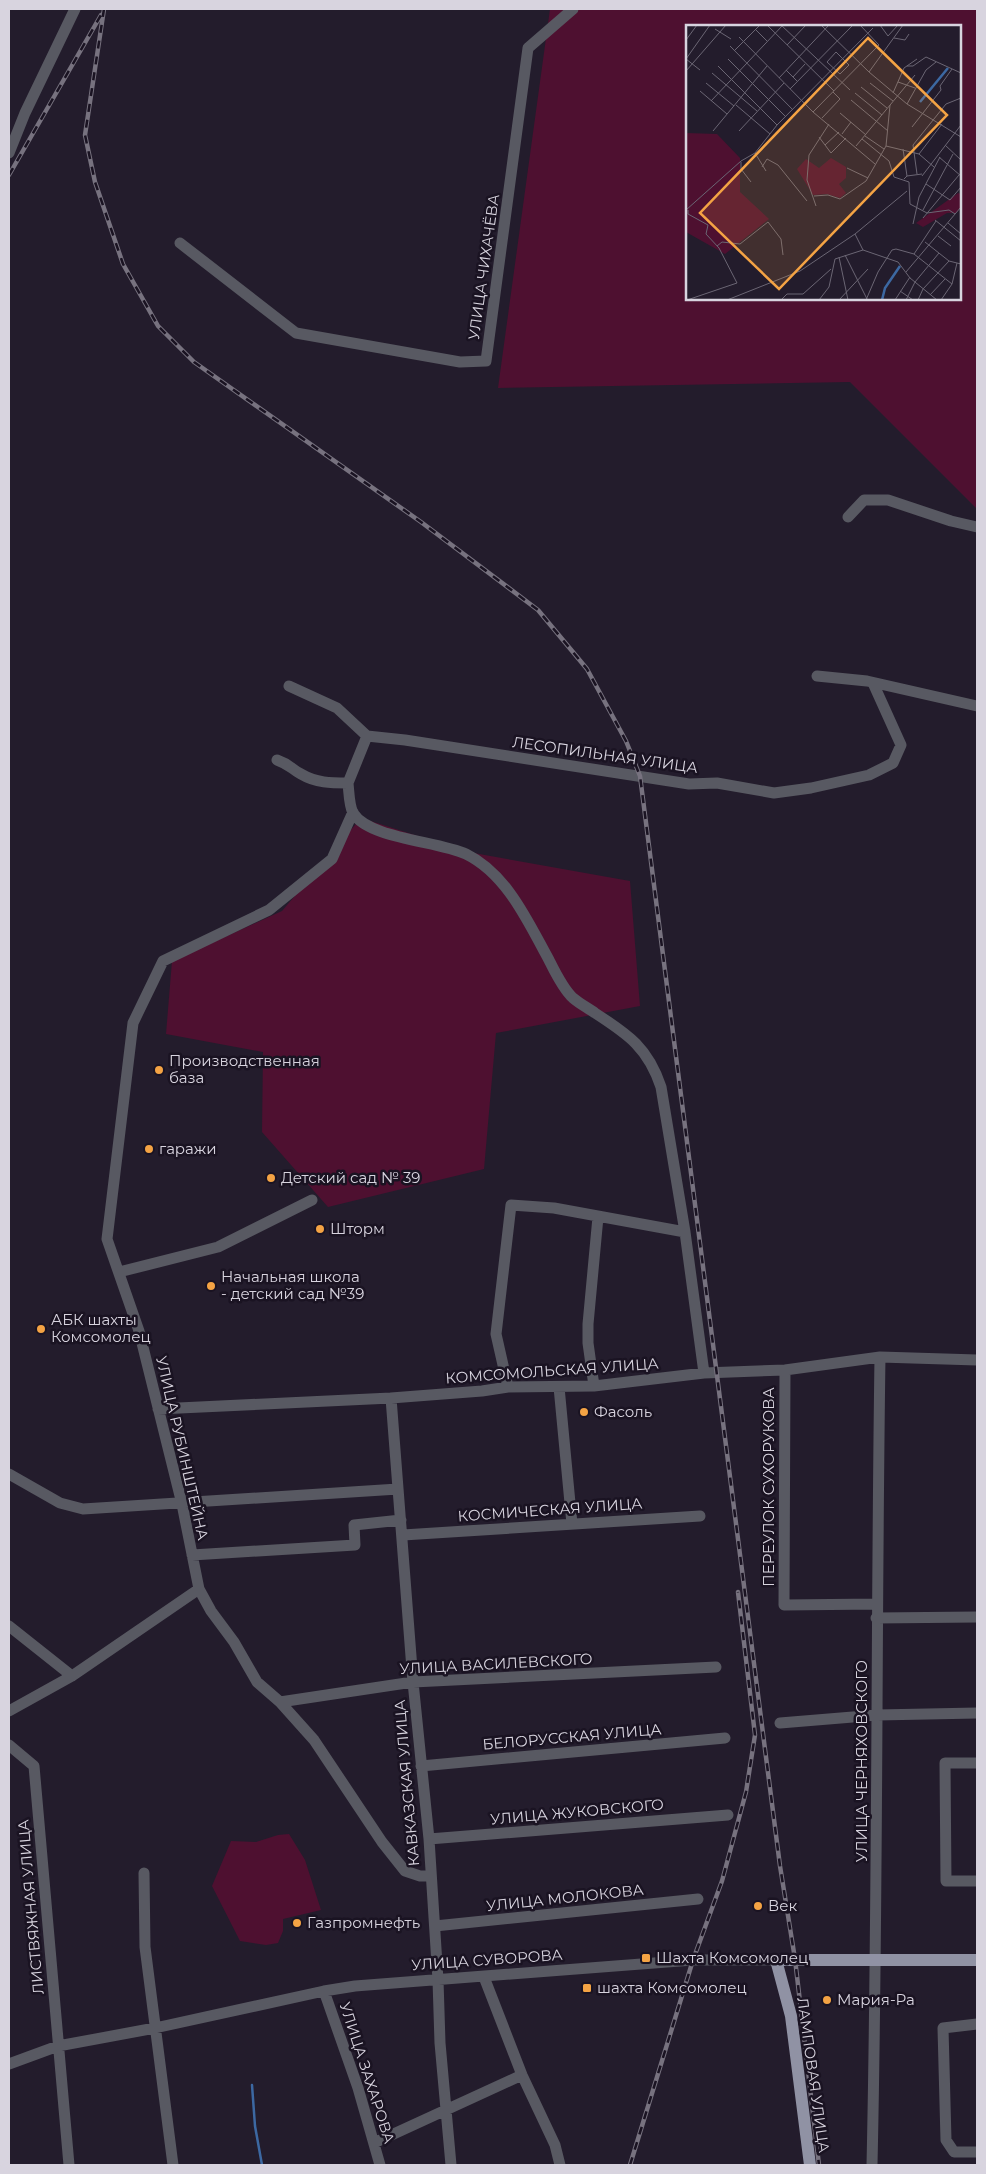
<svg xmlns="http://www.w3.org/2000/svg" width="986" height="2174" font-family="Montserrat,sans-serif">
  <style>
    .green { fill: #4e1030; fill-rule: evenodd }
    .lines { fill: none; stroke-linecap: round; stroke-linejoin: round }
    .stream { stroke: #3c68a2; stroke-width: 2.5 }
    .minor { stroke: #585962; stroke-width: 11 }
    .major { stroke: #9092a4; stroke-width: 12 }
    .rail-casing { stroke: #77727f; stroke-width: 4.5 }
    .rail { stroke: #1a1322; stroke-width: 2.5; stroke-dasharray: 8; stroke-linecap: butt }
    .poi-dot { fill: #f4a344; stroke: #1a1322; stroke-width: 2 }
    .labels { text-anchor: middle; stroke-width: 5; stroke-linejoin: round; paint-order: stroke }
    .street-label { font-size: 15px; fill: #d8d4df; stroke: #1a1322 }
    .poi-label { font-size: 15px; fill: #d8d4df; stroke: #1a1322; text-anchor: start }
    .inset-river { fill: none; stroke: #3c68a2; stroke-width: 2.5 }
    .inset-road { fill: none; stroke: #6b6674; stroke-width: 1 }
    .view { fill: #f4a344; fill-opacity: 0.15; stroke: #f4a344; stroke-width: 2.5 }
    .inset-edge { fill: none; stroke: #d8d4df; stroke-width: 2.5 }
  </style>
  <rect width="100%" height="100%" fill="#231c2c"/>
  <!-- green -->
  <path class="green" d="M 550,9 L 977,9 L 977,509 L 850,382 L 498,388 ZM 687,26 L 960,26 L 960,299 L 687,299 Z
    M 361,818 L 468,852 L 630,881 L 640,1006 L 496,1033 L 484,1169 L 328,1207 L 262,1132 L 263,1052 L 166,1034 L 172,961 L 282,911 Z
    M 289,1834 L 305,1860 L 321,1910 L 283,1919 L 283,1931 L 278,1943 L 266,1945 L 240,1941 L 212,1886 L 231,1841 L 256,1842 L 278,1835 Z"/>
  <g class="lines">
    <!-- stream -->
    <path class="stream" d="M 252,2085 L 255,2126 L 262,2165"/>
    <!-- minor -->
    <path class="minor" d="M 9,153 L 25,113 L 75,9
      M 180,243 L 296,333 L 460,362 L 486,361 L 528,48 L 573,9
      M 848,517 L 864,500 L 888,500 L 951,521 L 977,527
      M 817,676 L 867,681 L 977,706
      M 289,686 L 337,708 L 367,736 L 348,783
      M 367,736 L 405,740 L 689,784 L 717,783 L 774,793 L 811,788 L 869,775 L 893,763 L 901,745 L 873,683
      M 277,760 C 291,765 291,769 301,774 C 316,783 331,783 348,783 C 349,792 349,805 353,813 C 369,839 439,841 466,854 C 507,874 528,922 549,960 C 555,972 563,989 573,998 C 580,1004 588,1008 595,1013 C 629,1035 648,1048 661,1087 L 685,1232 L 704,1373
      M 353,812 L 332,859 L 269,910 L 163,961 L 133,1023 L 107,1239 L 139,1331 L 182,1504 L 199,1589 L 211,1611 L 234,1642 L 257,1682 L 280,1702 L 314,1740 L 382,1842 L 405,1871 L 420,1876 L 431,1876
      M 119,1272 L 218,1247 L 312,1200
      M 785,1370 L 784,1605 L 877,1604
      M 594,1386 L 588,1343 L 588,1324 L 598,1217
      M 508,1387 L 496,1334 L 511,1205 L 554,1208 L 685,1232
      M 559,1387 L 572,1524
      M 391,1398 L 413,1682 L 429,1839 L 438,1980 L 440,2043 L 451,2165
      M 158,1409 L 391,1398 L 482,1391 L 508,1387 L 594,1386 L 704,1373 L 785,1370 L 880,1357 L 977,1360
      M 9,1474 L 60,1503 L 83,1509 L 398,1489
      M 403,1535 L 700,1516
      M 192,1555 L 355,1545 L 354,1525 L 401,1520
      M 876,1618 L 977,1617
      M 9,1626 L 72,1676
      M 280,1702 L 413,1682 L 716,1667
      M 9,1711 L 72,1676 L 199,1589
      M 780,1723 L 877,1715 L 977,1713
      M 9,1745 L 34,1766 L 69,2165
      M 977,1763 L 945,1763 L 946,1881 L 977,1881
      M 421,1766 L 725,1738
      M 429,1839 L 728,1815
      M 144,1873 L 145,1947 L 173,2165
      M 435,1926 L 698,1899
      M 484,1977 L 522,2075 L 555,2145 L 560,2165
      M 324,1991 L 358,2088 L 380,2165
      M 977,2024 L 943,2028 L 946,2140 L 954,2152 L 977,2152
      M 9,2064 L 58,2046 L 155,2028 L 324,1991 L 355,1986 L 693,1960 L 776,1960
      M 374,2143 L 522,2075
      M 872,2165 C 878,1896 876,1626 880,1357"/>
    <!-- major -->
    <path class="major" d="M 810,2165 L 791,2016 L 776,1960 L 977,1960"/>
    <defs>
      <path id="rail" d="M 104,9 L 85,135 L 95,182 L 123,264 L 158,326 L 194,362 L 421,522 L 538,610 L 587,669 L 626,741 L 640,776 L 780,1866 L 795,1959 L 819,2165
        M 9,175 L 101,15
        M 630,2165 L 693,1960 L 722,1881 L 746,1792 L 755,1735 L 738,1592"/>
    </defs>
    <!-- rail casing -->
    <use href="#rail" class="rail-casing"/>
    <!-- rail -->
    <use href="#rail" class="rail"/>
  </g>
  <!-- markers -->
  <g class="poi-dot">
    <circle cx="159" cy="1070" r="5"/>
    <circle cx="149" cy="1149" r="5"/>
    <circle cx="271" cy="1178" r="5"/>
    <circle cx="320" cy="1229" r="5"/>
    <circle cx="211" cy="1286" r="5"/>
    <circle cx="41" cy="1329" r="5"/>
    <circle cx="584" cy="1412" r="5"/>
    <circle cx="758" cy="1906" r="5"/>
    <circle cx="297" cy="1923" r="5"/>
    <rect x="641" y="1953" width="10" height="10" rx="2.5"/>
    <rect x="582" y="1983" width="10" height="10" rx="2.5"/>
    <circle cx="827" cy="2000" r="5"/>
  </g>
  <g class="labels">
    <!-- street labels -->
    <g class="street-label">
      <text transform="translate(484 267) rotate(-82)" y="5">УЛИЦА ЧИХАЧЁВА</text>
      <text transform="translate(605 755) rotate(8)" y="5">ЛЕСОПИЛЬНАЯ УЛИЦА</text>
      <text transform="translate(552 1371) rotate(-4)" y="5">КОМСОМОЛЬСКАЯ УЛИЦА</text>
      <text transform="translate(182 1448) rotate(77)" y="5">УЛИЦА РУБИНШТЕЙНА</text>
      <text transform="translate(769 1487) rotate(-90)" y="5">ПЕРЕУЛОК СУХОРУКОВА</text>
      <text transform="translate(550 1510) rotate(-4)" y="5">КОСМИЧЕСКАЯ УЛИЦА</text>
      <text transform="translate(496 1664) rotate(-3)" y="5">УЛИЦА ВАСИЛЕВСКОГО</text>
      <text transform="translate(572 1737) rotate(-5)" y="5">БЕЛОРУССКАЯ УЛИЦА</text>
      <text transform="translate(862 1761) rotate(-90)" y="5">УЛИЦА ЧЕРНЯХОВСКОГО</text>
      <text transform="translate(407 1783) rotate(-95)" y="5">КАВКАЗСКАЯ УЛИЦА</text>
      <text transform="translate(577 1812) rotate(-5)" y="5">УЛИЦА ЖУКОВСКОГО</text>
      <text transform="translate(565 1898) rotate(-6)" y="5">УЛИЦА МОЛОКОВА</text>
      <text transform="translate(31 1907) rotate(-95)" y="5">ЛИСТВЯЖНАЯ УЛИЦА</text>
      <text transform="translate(487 1960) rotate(-4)" y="5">УЛИЦА СУВОРОВА</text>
      <text transform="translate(367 2073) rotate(72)" y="5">УЛИЦА ЗАХАРОВА</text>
      <text transform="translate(813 2075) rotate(82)" y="5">ЛАМПОВАЯ УЛИЦА</text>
    </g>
    <!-- poi labels -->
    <g class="poi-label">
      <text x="169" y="1066">Производственная<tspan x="169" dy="17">база</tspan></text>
      <text x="159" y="1154">гаражи</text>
      <text x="281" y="1183">Детский сад № 39</text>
      <text x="330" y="1234">Шторм</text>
      <text x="221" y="1282">Начальная школа<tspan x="221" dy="17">- детский сад №39</tspan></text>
      <text x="51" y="1325">АБК шахты<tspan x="51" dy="17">Комсомолец</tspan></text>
      <text x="594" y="1417">Фасоль</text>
      <text x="768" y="1911">Век</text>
      <text x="307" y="1928">Газпромнефть</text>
      <text x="656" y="1963">Шахта Комсомолец</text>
      <text x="597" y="1993">шахта Комсомолец</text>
      <text x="837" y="2005">Мария-Ра</text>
    </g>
  </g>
  <!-- overview -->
  <g transform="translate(686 25)">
    <rect width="275" height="275" fill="#231c2c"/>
    <path d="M 0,108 L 31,109 L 54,133 L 54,167 L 83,194 L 39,229 L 0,207 ZM 145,133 L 160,142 L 160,153 L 153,159 L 160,168 L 154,173 L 141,169 L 127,170 L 111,144 L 120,134 L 133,143 ZM 272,168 L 275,169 L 275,182 L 270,188 L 261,188 L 237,202 L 230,198 Z" fill="#4e1030"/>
    <path class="inset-river" d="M 234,77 L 262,43M 196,275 L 199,263 L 214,241"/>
    <path class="inset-road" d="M 81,0 L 148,66M 95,0 L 164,65M 135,0 L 183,47 L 217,0M 194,0 L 202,11 L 212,0M 29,4 L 45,14M 69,4 L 81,16M 53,12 L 127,87 L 189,139M 208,13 L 219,15 L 223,9M 0,15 L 11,0M 101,20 L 120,0M 44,21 L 107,85M 48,26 L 74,0M 150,27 L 163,40 L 154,49 L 141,37 ZM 42,34 L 100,92M 32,41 L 91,100M 221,41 L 227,41 L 240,32 L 275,48M 14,45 L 0,34 L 24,0M 100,45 L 111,56M 0,46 L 40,0M 183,47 L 221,79 L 275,112M 26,48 L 71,86M 107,52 L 119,39M 93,53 L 143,0M 212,57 L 229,63M 20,58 L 48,81M 184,58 L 207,76M 175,62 L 201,83M 104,64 L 167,0M 14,66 L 41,89M 169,68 L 196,90M 207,68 L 218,43 L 231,34M 165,75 L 202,106M 25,76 L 97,0M 221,79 L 240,45 L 250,37M 50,80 L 84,109M 127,87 L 193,20 L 174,0M 154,88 L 180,110M 136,93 L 154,74 L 147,67M 226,102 L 255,65 L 254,61 L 266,44M 27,106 L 81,41M 53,106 L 98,58M 156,109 L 165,97M 179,111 L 198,124M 133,112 L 145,128 L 160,113M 176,114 L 203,136 L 208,152 L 223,157 L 224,179 L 241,188 L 263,185 L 269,189M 139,120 L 153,107M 259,120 L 275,135M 170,121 L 229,50M 200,121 L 233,129 L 248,142M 217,124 L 221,151 L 218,154M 69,128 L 80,146M 233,129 L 256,99M 253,132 L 275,151M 55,137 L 55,144 L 65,157M 76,142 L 81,134 L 92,140 L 121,176M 161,143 L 182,153M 231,149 L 227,120 L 260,79 L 275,73M 221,151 L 236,149M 236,151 L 275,100M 240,159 L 264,175 L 275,162M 221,166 L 169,209 L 177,225 L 212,237 L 224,253 L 251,275M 128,171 L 142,170 L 154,174 L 180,156 L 200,121 L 204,80M 130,181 L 121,155 L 123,130 L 143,99M 0,185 L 55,136 L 69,128 L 91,100 L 187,3M 237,185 L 267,129M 237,193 L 273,150M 249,195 L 275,216M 262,198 L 275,209M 227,199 L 233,172 L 254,132M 252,211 L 265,221M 239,217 L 263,236 L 275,239M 31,221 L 36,217 L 54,219 L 82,197 L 95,214 L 97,230M 228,229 L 250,196M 159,230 L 181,274M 153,232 L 162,275M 220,247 L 275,182M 214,266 L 227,275M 244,270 L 259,254M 1,275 L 51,258 L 33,223 L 20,209 L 22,200 L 2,189 L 2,185M 41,275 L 114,246 L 169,209M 95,275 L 101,269 L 117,269 L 145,244M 133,275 L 143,262 L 149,234 L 177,225M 153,275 L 182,244M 180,275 L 192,247 L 206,225 L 210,224 L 228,229 L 266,259M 209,275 L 224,252M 220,275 L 229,257 L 253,228M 232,275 L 237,264 L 263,236M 255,275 L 266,259 L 271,238"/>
    <path class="view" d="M 182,13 L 261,90 L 93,264 L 14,188 Z"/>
    <rect width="275" height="275" class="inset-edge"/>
  </g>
  <!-- border -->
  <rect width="986" height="2174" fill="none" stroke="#d8d4df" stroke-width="20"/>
</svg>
